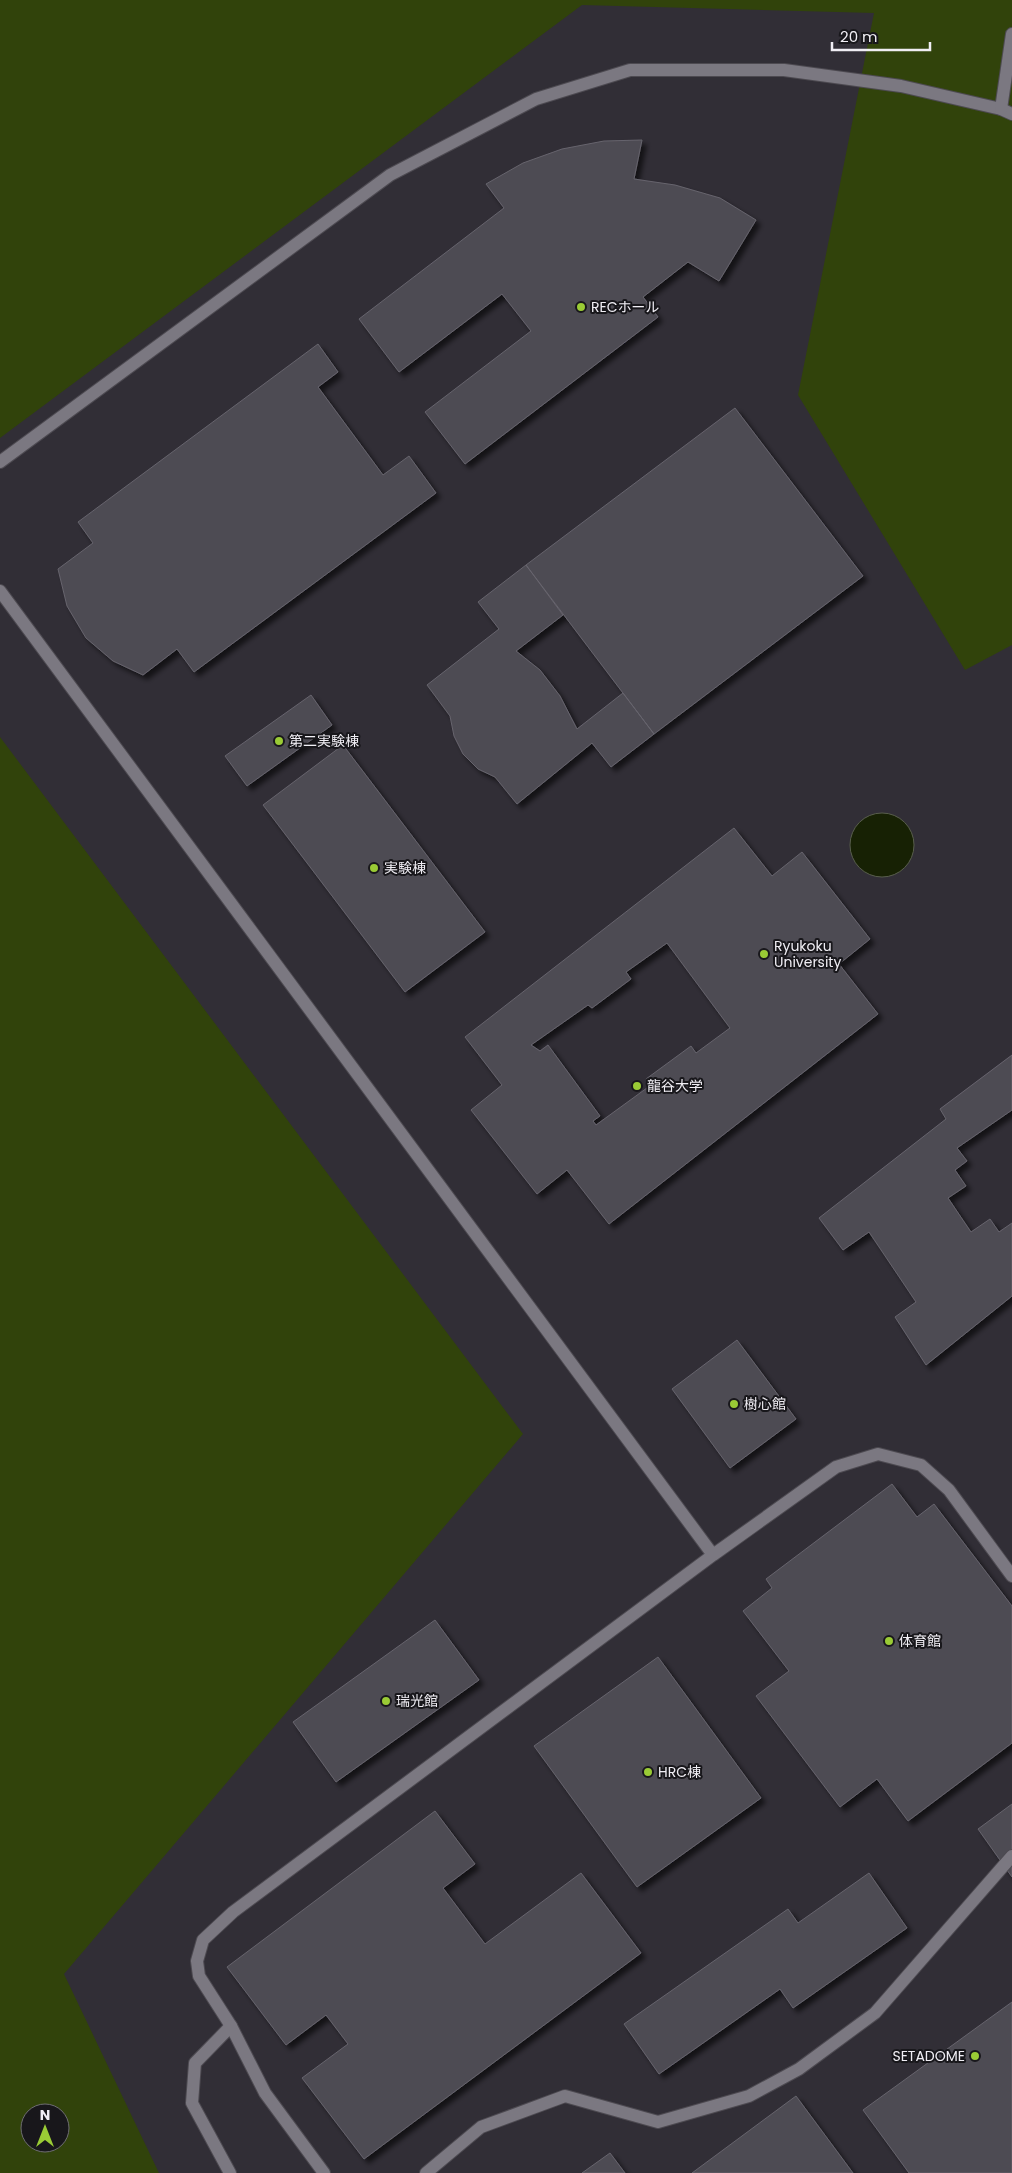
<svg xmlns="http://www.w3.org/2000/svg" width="1012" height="2173" font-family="Poppins,'Noto Sans JP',sans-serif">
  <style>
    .green { fill: #31430b; fill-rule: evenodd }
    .water { fill: #172104; stroke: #585e4c }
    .building { fill: #4e4b53; stroke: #66646d; fill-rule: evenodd; filter: url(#shadow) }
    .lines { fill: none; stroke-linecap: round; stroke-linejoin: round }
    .service-casing { stroke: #4d4a51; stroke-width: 14 }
    .minor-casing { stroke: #4d4a51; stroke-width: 14 }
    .tertiary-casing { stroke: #4d4a51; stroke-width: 14 }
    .service { stroke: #7b7881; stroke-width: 12 }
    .minor { stroke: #7b7881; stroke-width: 12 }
    .tertiary { stroke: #7b7881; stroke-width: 12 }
    .poi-dot { fill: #9acb35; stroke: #18171b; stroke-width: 2 }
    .labels { text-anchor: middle; stroke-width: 4; stroke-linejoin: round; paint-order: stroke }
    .poi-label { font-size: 14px; fill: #f0eef4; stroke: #18171b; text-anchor: start }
  </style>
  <defs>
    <filter id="shadow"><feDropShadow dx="4.5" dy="4.5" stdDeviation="2.5" flood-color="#0009"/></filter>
  </defs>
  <rect width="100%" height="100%" fill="#312e36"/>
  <!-- green -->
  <path class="green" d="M 0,0 L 1012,0 L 1012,645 L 965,670 L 798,395 L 874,13 L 582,5 L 0,438 Z
    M 0,737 L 523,1434 L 64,1974 L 159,2173 L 0,2173 ZM 30,2113 L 60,2113 L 60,2143 L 30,2143 Z"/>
  <!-- water -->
  <path class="water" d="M850 845a32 32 0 1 1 64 0a32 32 0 1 1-64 0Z"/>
  <!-- building -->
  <path class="building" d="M 642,140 L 634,179 L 675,185 L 720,198 L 756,220 L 719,281 L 688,262 L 643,297 L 658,317 L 465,464 L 425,412 L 531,331 L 502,294 L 399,372 L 359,319 L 504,208 L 486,184 L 523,163 L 562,149 L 604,141 Z
    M 318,344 L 338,372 L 318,387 L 383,475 L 409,456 L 436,493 L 194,672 L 177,649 L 143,675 L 113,661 L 86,638 L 67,606 L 58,569 L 93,543 L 78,522 Z
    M 735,408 L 863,576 L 654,734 L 526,565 Z
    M 526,565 L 563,615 L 516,651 L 540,670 L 560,696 L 577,729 L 623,693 L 654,734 L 611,767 L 592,743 L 517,804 L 495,777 L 478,769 L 463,754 L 454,736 L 450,716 L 427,685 L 499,629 L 478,602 Z
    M 311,695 L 332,725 L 247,786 L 225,756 Z
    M 343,745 L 485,932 L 405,992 L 263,805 Z
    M 734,828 L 772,876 L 802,852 L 870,939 L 839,964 L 878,1014 L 609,1224 L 567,1170 L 537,1194 L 471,1110 L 502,1085 L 465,1037 ZM 667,943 L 730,1028 L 696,1053 L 691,1046 L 646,1079 L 651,1085 L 596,1125 L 593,1121 L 600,1116 L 548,1045 L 540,1051 L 531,1045 L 588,1005 L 592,1008 L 631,979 L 626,972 Z
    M 1012,1055 L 1012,1110 L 957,1148 L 967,1161 L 955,1170 L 966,1186 L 948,1198 L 971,1232 L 990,1219 L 999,1232 L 1012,1223 L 1012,1296 L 926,1365 L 895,1317 L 916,1302 L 869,1232 L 843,1250 L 819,1218 L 946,1119 L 940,1109 Z
    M 737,1340 L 796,1419 L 730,1468 L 672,1389 Z
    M 892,1484 L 917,1517 L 934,1504 L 1012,1606 L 1012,1743 L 908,1821 L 877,1779 L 840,1807 L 756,1696 L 789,1671 L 743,1611 L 772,1588 L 766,1579 Z
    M 435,1620 L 479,1680 L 336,1782 L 293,1722 Z
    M 658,1657 L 761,1798 L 637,1887 L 534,1746 Z
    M 1012,1804 L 1012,1877 L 978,1829 Z
    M 435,1811 L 475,1864 L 443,1888 L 485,1944 L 581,1873 L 641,1953 L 364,2159 L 302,2078 L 348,2044 L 326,2015 L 286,2045 L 227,1967 Z
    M 869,1873 L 907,1928 L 793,2008 L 780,1989 L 659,2074 L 624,2024 L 788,1909 L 798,1923 Z
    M 1012,2002 L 1012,2173 L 909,2173 L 863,2110 Z
    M 796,2096 L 853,2173 L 692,2173 Z
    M 610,2153 L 625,2173 L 582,2173 Z"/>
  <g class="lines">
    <defs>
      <path id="service" d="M 0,462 L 390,175 L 536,99 L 630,70 L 784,70 L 901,86 L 1001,109 L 1012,114
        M 0,591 L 713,1555 L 233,1912 L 203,1940 L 197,1961 L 199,1976 L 231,2026 L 265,2093 L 324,2173
        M 713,1555 L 836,1467 L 878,1454 L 921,1465 L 949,1490 L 1012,1576
        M 426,2173 L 481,2127 L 565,2096 L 658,2122 L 749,2096 L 799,2069 L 875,2013 L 1012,1856"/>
      <path id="minor" d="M 230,2173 L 192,2103 L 195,2063 L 231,2026"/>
      <path id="tertiary" d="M 1001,109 L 1012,34"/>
    </defs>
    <!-- service casing -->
    <use href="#service" class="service-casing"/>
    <!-- minor casing -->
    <use href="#minor" class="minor-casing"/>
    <!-- tertiary casing -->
    <use href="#tertiary" class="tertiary-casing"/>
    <!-- service -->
    <use href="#service" class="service"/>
    <!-- minor -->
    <use href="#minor" class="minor"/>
    <!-- tertiary -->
    <use href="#tertiary" class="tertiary"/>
  </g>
  <!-- markers -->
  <g class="poi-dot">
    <circle cx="581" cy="307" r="5"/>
    <circle cx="279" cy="741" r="5"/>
    <circle cx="374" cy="868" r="5"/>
    <circle cx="764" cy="954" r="5"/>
    <circle cx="637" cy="1086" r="5"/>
    <circle cx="734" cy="1404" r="5"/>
    <circle cx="889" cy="1641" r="5"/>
    <circle cx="386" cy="1701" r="5"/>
    <circle cx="648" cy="1772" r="5"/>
    <circle cx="975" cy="2056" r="5"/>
  </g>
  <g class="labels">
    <!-- poi labels -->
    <g class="poi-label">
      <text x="591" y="312">RECホール</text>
      <text x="289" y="746">第二実験棟</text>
      <text x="384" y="873">実験棟</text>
      <text x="774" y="951">Ryukoku<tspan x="774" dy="16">University</tspan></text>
      <text x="647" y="1091">龍谷大学</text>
      <text x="744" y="1409">樹心館</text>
      <text x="899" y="1646">体育館</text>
      <text x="396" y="1706">瑞光館</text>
      <text x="658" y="1777">HRC棟</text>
      <text x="965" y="2061" text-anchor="end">SETADOME</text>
    </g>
  </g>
  <!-- north arrow -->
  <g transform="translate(45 2128)"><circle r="24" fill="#18171b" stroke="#6e6d72"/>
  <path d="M0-4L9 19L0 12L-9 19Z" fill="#9acb35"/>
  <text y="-8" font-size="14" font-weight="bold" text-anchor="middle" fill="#f0eef4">N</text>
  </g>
  <!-- scale -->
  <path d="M832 42v8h98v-8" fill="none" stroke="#f0eef4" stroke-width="2.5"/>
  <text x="840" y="42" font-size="15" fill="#f0eef4" stroke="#18171b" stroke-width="4" paint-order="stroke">20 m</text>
</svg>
